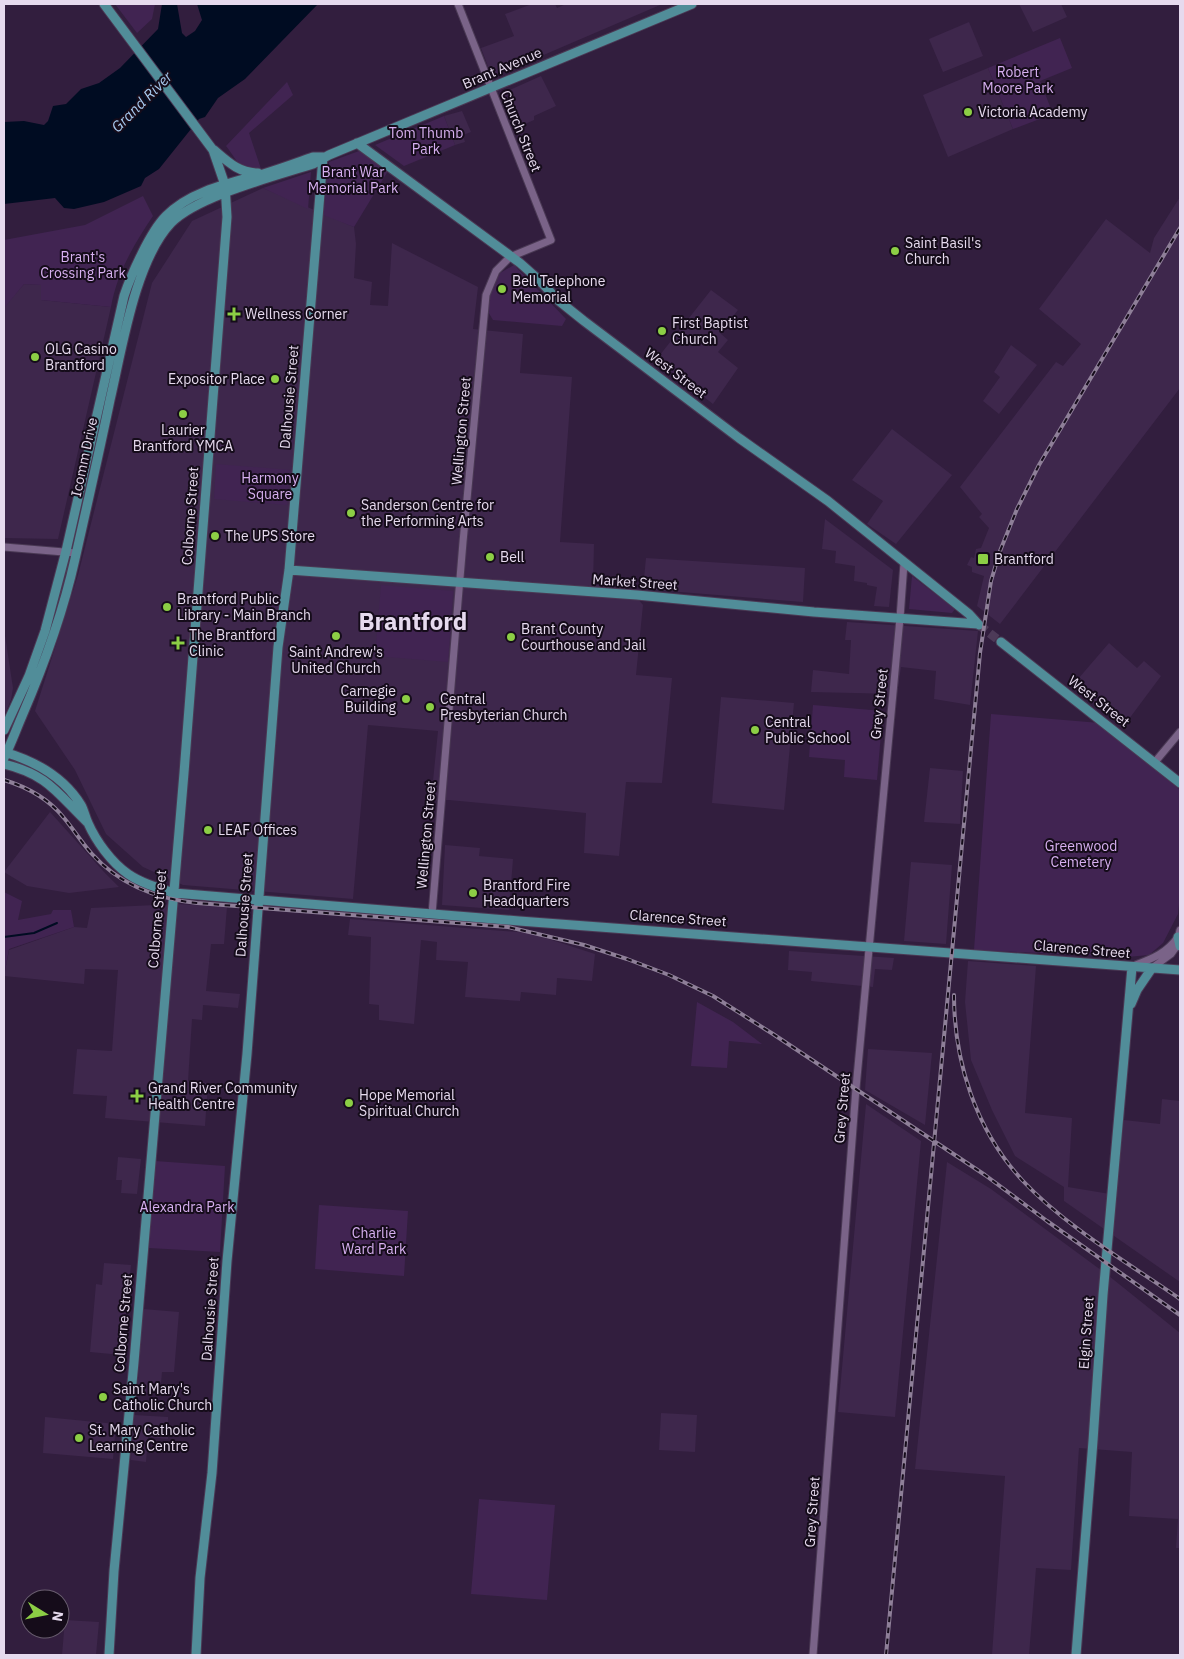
<svg xmlns="http://www.w3.org/2000/svg" width="1184" height="1659" font-family="'IBM Plex Sans',sans-serif">
  <style>
    .built { fill: #3e274c }
    .green { fill: #412452 }
    .water { fill: #000c22 }
    .lines { fill: none; stroke-linecap: round; stroke-linejoin: round }
    .stream { stroke: #000c22; stroke-width: 2 }
    .major-tunnel { stroke: #4d3a58; stroke-width: 9; stroke-dasharray: 9 4.5; stroke-linecap: butt }
    .minor-casing { stroke: #4a3954; stroke-width: 9 }
    .major-casing { stroke: #4a3954; stroke-width: 11 }
    .minor { stroke: #7a6388; stroke-width: 7 }
    .major { stroke: #518d99; stroke-width: 9 }
    .rail-casing { stroke: #8e7f98; stroke-width: 4 }
    .rail { stroke: #150c1a; stroke-width: 2; stroke-dasharray: 5.5; stroke-linecap: butt }
    .poi-dot { fill: #8cce45; stroke: #150c1a; stroke-width: 2 }
    .labels { text-anchor: middle; stroke-width: 4; stroke-linejoin: round; paint-order: stroke }
    .street-label { font-size: 14px; fill: #e6daee; stroke: #150c1a }
    .park-label { font-size: 14px; fill: #d7b0f0; stroke: #150c1a }
    .poi-label { font-size: 14px; fill: #e6daee; stroke: #150c1a; text-anchor: start }
    .water-label { font-size: 15px; font-style: italic; fill: #a8caf0; stroke: #150c1a }
    .town-label { font-size: 24px; font-weight: bold; fill: #e6daee; stroke: #150c1a }
  </style>
  <rect width="100%" height="100%" fill="#321e3e"/>
  <!-- built -->
  <path class="built" d="M 532,4 L 555,4 L 557,8 L 566,4 L 660,5 L 492,77 L 481,48 L 514,36 L 505,14 Z
    M 1019,4 L 1061,4 L 1067,17 L 1033,32 Z
    M 969,22 L 983,56 L 943,72 L 929,39 Z
    M 988,68 L 1013,129 L 948,157 L 923,95 Z
    M 541,76 L 556,106 L 534,116 L 534,120 L 516,128 L 501,94 Z
    M 462,111 L 471,132 L 463,135 L 465,142 L 455,145 L 444,116 Z
    M 263,188 L 354,227 L 356,244 L 354,278 L 372,282 L 370,305 L 388,306 L 392,243 L 478,287 L 473,329 L 523,334 L 520,373 L 572,377 L 560,542 L 594,544 L 593,585 L 627,586 L 643,605 L 636,675 L 672,678 L 662,783 L 626,782 L 619,856 L 584,853 L 586,813 L 449,800 L 431,801 L 438,731 L 368,725 L 353,899 L 183,885 L 143,867 L 106,834 L 75,770 L 35,711 L 78,575 L 152,283 L 192,221 Z
    M 1180,197 L 1180,388 L 1000,624 L 977,606 L 984,576 L 972,572 L 972,567 L 967,565 L 971,557 L 974,558 L 976,549 L 981,548 L 989,528 L 979,517 L 982,514 L 960,487 L 1056,362 L 1063,366 L 1081,344 L 1039,309 L 1106,219 L 1150,253 L 1154,238 Z
    M 4,282 L 5,306 L 24,284 L 42,285 L 41,300 L 111,307 L 58,539 L 4,538 Z
    M 711,290 L 738,310 L 720,333 L 728,340 L 718,352 L 738,368 L 713,404 L 656,360 Z
    M 1011,345 L 1037,365 L 999,414 L 983,401 L 1000,377 L 994,372 Z
    M 892,429 L 952,475 L 896,544 L 867,524 L 883,501 L 852,480 Z
    M 825,519 L 893,570 L 889,607 L 874,606 L 877,587 L 867,585 L 867,583 L 854,581 L 855,566 L 835,563 L 836,551 L 822,549 Z
    M 646,558 L 805,568 L 803,602 L 643,589 Z
    M 847,622 L 978,631 L 970,705 L 934,699 L 936,671 L 901,667 L 897,694 L 811,692 L 813,670 L 849,674 L 851,640 L 845,640 Z
    M 4,629 L 13,688 L 11,700 L 4,716 Z
    M 1109,643 L 1137,668 L 1144,661 L 1161,676 L 1123,727 L 1072,686 Z
    M 721,697 L 794,703 L 784,810 L 712,803 Z
    M 930,768 L 963,771 L 960,824 L 924,822 Z
    M 50,812 L 104,872 L 119,887 L 69,893 L 27,886 L 4,872 Z
    M 445,845 L 480,848 L 479,856 L 513,859 L 509,910 L 442,905 Z
    M 911,862 L 952,865 L 946,944 L 904,941 Z
    M 177,904 L 227,907 L 224,944 L 211,944 L 206,991 L 240,994 L 238,1008 L 203,1005 L 202,1020 L 192,1019 L 188,1081 L 208,1083 L 205,1126 L 105,1118 L 107,1096 L 73,1094 L 77,1049 L 112,1051 L 118,970 L 85,969 L 84,984 L 4,976 L 9,950 L 74,927 L 87,928 L 91,908 Z
    M 350,919 L 530,933 L 595,954 L 592,981 L 557,978 L 556,995 L 521,992 L 520,1001 L 465,997 L 468,962 L 436,960 L 437,942 L 421,940 L 414,1024 L 379,1020 L 379,1005 L 369,1004 L 371,937 L 348,935 Z
    M 789,951 L 894,958 L 892,970 L 875,969 L 873,987 L 811,981 L 812,972 L 788,970 Z
    M 968,961 L 1036,966 L 1025,1113 L 1072,1118 L 1068,1187 L 1116,1195 L 1124,1120 L 1160,1124 L 1162,1099 L 1180,1101 L 1180,1282 L 1064,1201 L 1064,1187 L 1015,1156 L 992,1110 L 971,1060 L 965,1002 Z
    M 868,1049 L 932,1053 L 925,1125 L 865,1090 Z
    M 866,1104 L 921,1141 L 895,1417 L 838,1412 Z
    M 118,1157 L 141,1159 L 137,1194 L 121,1193 L 122,1180 L 116,1180 Z
    M 947,1162 L 991,1189 L 1109,1276 L 1180,1333 L 1180,1548 L 1176,1548 L 1178,1519 L 1129,1516 L 1132,1452 L 1079,1448 L 1071,1570 L 1036,1568 L 1029,1655 L 992,1655 L 1005,1476 L 915,1469 Z
    M 104,1263 L 131,1265 L 122,1355 L 90,1352 L 96,1284 L 102,1285 Z
    M 143,1309 L 179,1312 L 174,1372 L 162,1372 L 160,1394 L 137,1393 Z
    M 661,1413 L 697,1415 L 695,1452 L 659,1450 Z
    M 134,1415 L 168,1417 L 168,1439 L 148,1437 L 146,1462 L 131,1460 Z
    M 45,1417 L 116,1424 L 113,1459 L 43,1453 Z
    M 65,1620 L 99,1622 L 96,1655 L 62,1655 Z"/>
  <!-- green -->
  <path class="green" d="M 115,4 L 155,4 L 152,19 L 137,33 Z
    M 1060,38 L 1072,68 L 1040,81 L 1053,114 L 1013,129 L 988,68 Z
    M 287,82 L 293,95 L 249,133 L 261,169 C 241,175 238,161 226,146 Z
    M 444,116 L 455,145 L 404,166 L 375,145 Z
    M 359,151 L 388,171 L 354,227 L 323,215 L 329,162 Z
    M 311,172 L 308,209 L 263,188 Z
    M 143,196 L 153,216 C 134,244 117,273 111,307 L 41,300 L 41,285 L 24,284 L 5,307 L 4,240 L 85,225 Z
    M 514,265 L 566,319 L 562,326 L 493,320 L 487,310 L 489,295 L 500,273 Z
    M 216,464 L 290,470 L 287,505 L 214,499 Z
    M 912,576 L 955,609 L 952,613 L 909,609 Z
    M 381,585 L 453,591 L 448,662 L 375,656 Z
    M 813,705 L 883,711 L 877,780 L 844,777 L 845,760 L 809,757 Z
    M 991,714 L 1100,723 L 1180,790 L 1180,895 L 1178,914 L 1163,943 L 1149,955 L 1127,957 L 974,950 Z
    M 4,892 L 22,901 L 18,920 L 51,914 L 53,910 L 71,910 L 74,927 L 9,949 L 4,976 Z
    M 697,1002 L 733,1022 L 762,1044 L 729,1041 L 727,1068 L 691,1066 Z
    M 155,1161 L 225,1166 L 220,1252 L 149,1248 Z
    M 319,1205 L 408,1211 L 404,1276 L 315,1269 Z
    M 479,1499 L 555,1505 L 547,1600 L 471,1594 Z"/>
  <!-- water -->
  <path class="water" d="M 162,4 L 177,4 L 182,33 L 186,37 L 195,31 L 202,20 L 197,4 L 318,4 L 245,79 L 218,98 L 205,117 L 199,119 L 159,169 L 145,178 L 141,186 L 104,202 L 74,209 L 64,208 L 55,198 L 4,204 L 4,122 L 24,121 L 44,125 L 48,121 L 53,106 L 66,104 L 81,89 L 99,83 L 120,68 L 158,29 Z"/>
  <g class="lines">
    <!-- stream -->
    <path class="stream" d="M 4,937 L 34,933 L 57,923"/>
    <!-- major-tunnel -->
    <path class="major-tunnel" d="M 979,625 L 1001,642"/>
    <defs>
      <path id="minor" d="M 4,547 L 76,553
        M 1155,762 L 1180,732
        M 432,914 L 463,542 L 486,295 L 496,271 L 510,257 L 551,240 L 458,4
        M 1133,966 C 1151,959 1166,954 1178,937
        M 1152,968 L 1171,954 L 1176,947 L 1180,930
        M 813,1655 L 856,1088 L 900,618 L 904,563"/>
      <path id="major" d="M 104,4 L 213,150 L 225,185 L 227,217 L 184,773 L 134,1362 L 114,1571 L 109,1655
        M 357,143 L 520,263 L 538,279 L 559,301 L 584,321 L 739,438 L 828,501 L 969,614 L 979,625
        M 214,150 C 228,162 239,173 258,173
        M 289,570 L 637,595 L 814,612 L 978,624
        M 1001,642 L 1180,783
        M 4,730 L 29,676 L 45,631 L 66,551 L 124,296 C 131,275 150,232 166,216 C 190,191 230,183 263,174 C 280,169 296,163 313,157 L 323,157
        M 4,752 C 35,761 63,776 81,805 C 84,810 85,817 88,823 C 96,841 111,862 128,874 C 141,883 158,888 174,893 L 519,921 L 1180,970
        M 4,758 C 11,744 16,730 22,716 C 44,665 63,613 75,559 C 87,506 99,453 110,400 C 122,349 135,261 171,223 C 197,196 276,176 313,164 L 329,155 L 692,4
        M 4,764 C 48,775 56,792 87,822
        M 1178,937 L 1180,946
        M 1131,1004 L 1137,990 L 1152,968
        M 196,1655 L 200,1578 L 212,1473 L 227,1261 L 247,1054 L 278,647 L 289,570 L 323,157
        M 1076,1655 L 1093,1441 L 1103,1295 L 1132,967"/>
    </defs>
    <!-- minor casing -->
    <use href="#minor" class="minor-casing"/>
    <!-- major casing -->
    <use href="#major" class="major-casing"/>
    <!-- minor -->
    <use href="#minor" class="minor"/>
    <!-- major -->
    <use href="#major" class="major"/>
    <defs>
      <path id="rail" d="M 4,780 C 27,787 49,799 64,818 C 74,830 82,843 92,854 C 120,885 157,899 197,903 L 508,927 L 584,945 L 627,959 L 669,975 L 713,996 L 773,1034 L 985,1175 L 1047,1221 L 1180,1315
        M 954,995 C 954,1062 976,1130 1022,1180 C 1065,1226 1128,1263 1180,1299
        M 886,1655 L 980,653 L 991,581 L 1000,551 L 1017,509 L 1039,465 L 1180,228"/>
    </defs>
    <!-- rail casing -->
    <use href="#rail" class="rail-casing"/>
    <!-- rail -->
    <use href="#rail" class="rail"/>
  </g>
  <!-- markers -->
  <g class="poi-dot">
    <circle cx="968" cy="112" r="5"/>
    <circle cx="895" cy="251" r="5"/>
    <circle cx="502" cy="289" r="5"/>
    <path d="M231.5 306.5h5v5h5v5h-5v5h-5v-5h-5v-5h5z"/>
    <circle cx="662" cy="331" r="5"/>
    <circle cx="35" cy="357" r="5"/>
    <circle cx="275" cy="379" r="5"/>
    <circle cx="183" cy="414" r="5"/>
    <circle cx="351" cy="513" r="5"/>
    <circle cx="215" cy="536" r="5"/>
    <circle cx="490" cy="557" r="5"/>
    <rect x="977" y="553" width="12" height="12" rx="2.5"/>
    <circle cx="167" cy="607" r="5"/>
    <circle cx="336" cy="636" r="5"/>
    <circle cx="511" cy="637" r="5"/>
    <path d="M175.5 635.5h5v5h5v5h-5v5h-5v-5h-5v-5h5z"/>
    <circle cx="406" cy="699" r="5"/>
    <circle cx="430" cy="707" r="5"/>
    <circle cx="755" cy="730" r="5"/>
    <circle cx="208" cy="830" r="5"/>
    <circle cx="473" cy="893" r="5"/>
    <path d="M134.5 1088.5h5v5h5v5h-5v5h-5v-5h-5v-5h5z"/>
    <circle cx="349" cy="1103" r="5"/>
    <circle cx="103" cy="1397" r="5"/>
    <circle cx="79" cy="1438" r="5"/>
  </g>
  <g class="labels">
    <!-- street labels -->
    <g class="street-label">
      <text transform="translate(502 68) rotate(-23)" y="5">Brant Avenue</text>
      <text transform="translate(521 131) rotate(68)" y="5">Church Street</text>
      <text transform="translate(676 373) rotate(37)" y="5">West Street</text>
      <text transform="translate(289 397) rotate(-85)" y="5">Dalhousie Street</text>
      <text transform="translate(461 431) rotate(-85)" y="5">Wellington Street</text>
      <text transform="translate(84 457) rotate(-78)" y="5">Icomm Drive</text>
      <text transform="translate(190 516) rotate(-86)" y="5">Colborne Street</text>
      <text transform="translate(635 582) rotate(4)" y="5">Market Street</text>
      <text transform="translate(1099 701) rotate(38)" y="5">West Street</text>
      <text transform="translate(879 704) rotate(-84)" y="5">Grey Street</text>
      <text transform="translate(426 835) rotate(-85)" y="5">Wellington Street</text>
      <text transform="translate(244 905) rotate(-86)" y="5">Dalhousie Street</text>
      <text transform="translate(678 918) rotate(4)" y="5">Clarence Street</text>
      <text transform="translate(157 919) rotate(-85)" y="5">Colborne Street</text>
      <text transform="translate(1082 949) rotate(5)" y="5">Clarence Street</text>
      <text transform="translate(842 1108) rotate(-85)" y="5">Grey Street</text>
      <text transform="translate(210 1309) rotate(-86)" y="5">Dalhousie Street</text>
      <text transform="translate(123 1323) rotate(-85)" y="5">Colborne Street</text>
      <text transform="translate(1086 1333) rotate(-86)" y="5">Elgin Street</text>
      <text transform="translate(812 1512) rotate(-86)" y="5">Grey Street</text>
    </g>
    <!-- park labels -->
    <g class="park-label">
      <text x="1018" y="77">Robert<tspan x="1018" dy="16">Moore Park</tspan></text>
      <text x="426" y="138">Tom Thumb<tspan x="426" dy="16">Park</tspan></text>
      <text x="353" y="177">Brant War<tspan x="353" dy="16">Memorial Park</tspan></text>
      <text x="83" y="262">Brant's<tspan x="83" dy="16">Crossing Park</tspan></text>
      <text x="270" y="483">Harmony<tspan x="270" dy="16">Square</tspan></text>
      <text x="1081" y="851">Greenwood<tspan x="1081" dy="16">Cemetery</tspan></text>
      <text x="187" y="1212">Alexandra Park</text>
      <text x="374" y="1238">Charlie<tspan x="374" dy="16">Ward Park</tspan></text>
    </g>
    <!-- poi labels -->
    <g class="poi-label">
      <text x="978" y="117">Victoria Academy</text>
      <text x="905" y="248">Saint Basil's<tspan x="905" dy="16">Church</tspan></text>
      <text x="512" y="286">Bell Telephone<tspan x="512" dy="16">Memorial</tspan></text>
      <text x="245" y="319">Wellness Corner</text>
      <text x="672" y="328">First Baptist<tspan x="672" dy="16">Church</tspan></text>
      <text x="45" y="354">OLG Casino<tspan x="45" dy="16">Brantford</tspan></text>
      <text x="265" y="384" text-anchor="end">Expositor Place</text>
      <text x="183" y="435" text-anchor="middle">Laurier<tspan x="183" dy="16">Brantford YMCA</tspan></text>
      <text x="361" y="510">Sanderson Centre for<tspan x="361" dy="16">the Performing Arts</tspan></text>
      <text x="225" y="541">The UPS Store</text>
      <text x="500" y="562">Bell</text>
      <text x="994" y="564">Brantford</text>
      <text x="177" y="604">Brantford Public<tspan x="177" dy="16">Library - Main Branch</tspan></text>
      <text x="521" y="634">Brant County<tspan x="521" dy="16">Courthouse and Jail</tspan></text>
      <text x="189" y="640">The Brantford<tspan x="189" dy="16">Clinic</tspan></text>
      <text x="336" y="657" text-anchor="middle">Saint Andrew's<tspan x="336" dy="16">United Church</tspan></text>
      <text x="396" y="696" text-anchor="end">Carnegie<tspan x="396" dy="16">Building</tspan></text>
      <text x="440" y="704">Central<tspan x="440" dy="16">Presbyterian Church</tspan></text>
      <text x="765" y="727">Central<tspan x="765" dy="16">Public School</tspan></text>
      <text x="218" y="835">LEAF Offices</text>
      <text x="483" y="890">Brantford Fire<tspan x="483" dy="16">Headquarters</tspan></text>
      <text x="148" y="1093">Grand River Community<tspan x="148" dy="16">Health Centre</tspan></text>
      <text x="359" y="1100">Hope Memorial<tspan x="359" dy="16">Spiritual Church</tspan></text>
      <text x="113" y="1394">Saint Mary's<tspan x="113" dy="16">Catholic Church</tspan></text>
      <text x="89" y="1435">St. Mary Catholic<tspan x="89" dy="16">Learning Centre</tspan></text>
    </g>
    <!-- water labels -->
    <g class="water-label">
      <text transform="translate(142 102) rotate(-45)" y="5">Grand River</text>
    </g>
    <!-- town labels -->
    <g class="town-label">
      <text x="413" y="630">Brantford</text>
    </g>
  </g>
  <!-- border -->
  <rect width="1184" height="1659" fill="none" stroke="#e6daee" stroke-width="10"/>
  <!-- north arrow -->
  <g transform="translate(45 1614) rotate(100)"><circle r="24" fill="#150c1a" stroke="#695e6f"/>
  <path d="M0-4L9 19L0 12L-9 19Z" fill="#8cce45"/>
  <text y="-8" font-size="14" font-weight="bold" text-anchor="middle" fill="#e6daee">N</text>
  </g>
</svg>
